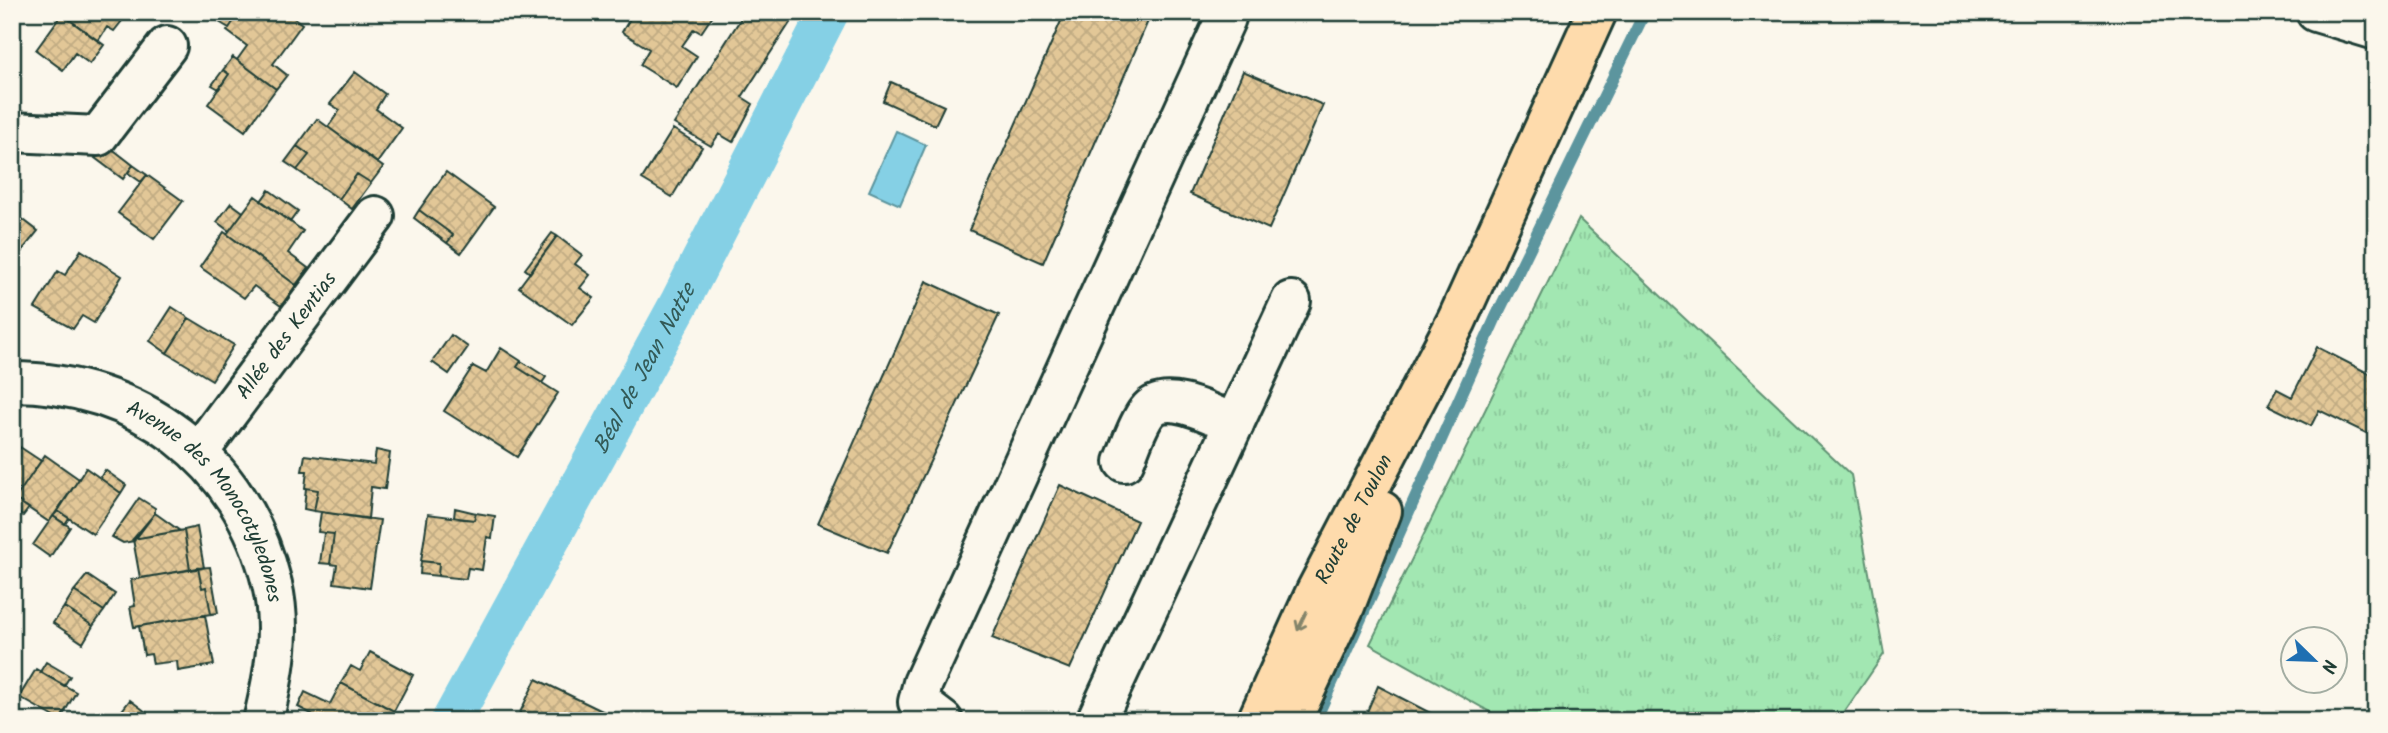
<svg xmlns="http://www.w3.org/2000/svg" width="2388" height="733" font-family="Kalam,sans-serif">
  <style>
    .grass { fill: url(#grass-tufts); stroke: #609273; stroke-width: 2 }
    .water { fill: #85d0e5; stroke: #5c959e; stroke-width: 2 }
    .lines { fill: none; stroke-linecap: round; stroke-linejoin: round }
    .stream { stroke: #5c959e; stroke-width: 12 }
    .canal { stroke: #85d0e5; stroke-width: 40 }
    .building { fill: url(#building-cross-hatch); stroke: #1f3d34; stroke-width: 2 }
    .minor-casing { stroke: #1f3d34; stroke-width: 44 }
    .major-casing { stroke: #1f3d34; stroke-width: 44 }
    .minor { stroke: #fbf7ec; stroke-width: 38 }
    .major { stroke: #fedbac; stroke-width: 38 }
    .oneway { stroke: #83846a }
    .labels { text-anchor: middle; stroke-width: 5; stroke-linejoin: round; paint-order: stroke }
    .street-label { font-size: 21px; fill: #1f3d34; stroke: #fbf7ec }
    .water-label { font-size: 23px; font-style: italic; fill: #335a57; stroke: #fbf7ec }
  </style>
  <defs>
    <pattern id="grass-tufts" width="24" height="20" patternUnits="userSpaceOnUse" patternTransform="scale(1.75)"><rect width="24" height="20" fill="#a2e7b2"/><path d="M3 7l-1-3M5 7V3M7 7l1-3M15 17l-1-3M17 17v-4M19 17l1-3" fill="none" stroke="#8bc79a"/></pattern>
    <pattern id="building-cross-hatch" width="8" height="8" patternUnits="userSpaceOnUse" patternTransform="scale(1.75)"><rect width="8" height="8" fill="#e2c797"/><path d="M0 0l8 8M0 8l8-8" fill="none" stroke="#c1ac83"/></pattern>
  </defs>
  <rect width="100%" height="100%" fill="#fbf7ec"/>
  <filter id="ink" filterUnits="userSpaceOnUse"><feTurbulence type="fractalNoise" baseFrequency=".0143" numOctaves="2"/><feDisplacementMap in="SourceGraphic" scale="14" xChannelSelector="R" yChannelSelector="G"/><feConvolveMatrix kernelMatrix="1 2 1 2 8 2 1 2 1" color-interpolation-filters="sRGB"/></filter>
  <g filter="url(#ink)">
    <!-- grass -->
    <path class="grass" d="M 1579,219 L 1851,475 L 1884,654 L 1838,721 L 1506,721 L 1370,644 Z"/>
    <!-- water -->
    <path class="water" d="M 896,131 L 926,145 L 900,205 L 869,191 Z"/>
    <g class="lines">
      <!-- stream -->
      <path class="stream" d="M 1315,721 L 1496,317 L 1645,12"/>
      <!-- canal -->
      <path class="canal" id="s1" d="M 451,721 L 681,300 L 829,12"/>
    </g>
    <!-- building -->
    <path class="building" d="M 65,12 L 129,12 L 114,31 L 107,27 L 98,41 L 63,15 Z
      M 226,12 L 240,12 L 229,28 L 219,22 Z
      M 240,12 L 286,12 L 302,24 L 273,64 L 287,75 L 276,89 L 237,60 L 247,46 L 227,31 Z
      M 634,12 L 715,12 L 701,33 L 694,29 L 682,46 L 697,56 L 677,88 L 640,65 L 649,49 L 622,32 Z
      M 745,12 L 797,12 L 742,97 L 753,104 L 733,142 L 719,134 L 711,146 L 674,124 Z
      M 1065,12 L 1128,12 L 1148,21 L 1043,263 L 969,230 Z
      M 62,14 L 104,45 L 90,64 L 75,53 L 63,70 L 36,50 Z
      M 233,57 L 276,89 L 245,131 L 208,104 L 229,74 L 223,70 Z
      M 223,70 L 229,74 L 219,89 L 212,85 Z
      M 1243,71 L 1323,105 L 1269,229 L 1190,194 Z
      M 355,72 L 385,94 L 376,109 L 402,128 L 377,163 L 328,127 L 340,110 L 330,104 Z
      M 891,82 L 944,106 L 935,125 L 883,101 Z
      M 317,119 L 383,167 L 371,183 L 357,174 L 339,199 L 297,170 L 309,155 L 297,146 Z
      M 673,129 L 702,147 L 672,197 L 642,179 Z
      M 106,144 L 133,165 L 123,179 L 95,158 Z
      M 297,146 L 309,155 L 297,170 L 285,162 Z
      M 133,165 L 147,175 L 141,182 L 128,173 Z
      M 446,172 L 494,207 L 461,253 L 447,243 L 453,235 L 419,210 Z
      M 357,174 L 371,183 L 352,209 L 339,199 Z
      M 147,175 L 183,201 L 154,239 L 118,213 Z
      M 269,190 L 298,211 L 290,222 L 261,201 Z
      M 255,196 L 303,231 L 288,253 L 308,268 L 296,285 L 227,234 Z
      M 231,203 L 243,212 L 229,231 L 217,222 Z
      M 419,210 L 453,235 L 447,243 L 414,218 Z
      M 12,211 L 38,231 L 12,263 Z
      M 224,232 L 296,285 L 281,306 L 254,286 L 244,298 L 200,267 Z
      M 552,233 L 557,236 L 530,273 L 525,269 Z
      M 557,236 L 582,255 L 575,264 L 590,275 L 580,288 L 594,298 L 572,325 L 519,287 Z
      M 81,250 L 122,276 L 94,323 L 82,316 L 73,329 L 35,308 L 58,271 L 65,275 Z
      M 926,281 L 999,315 L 887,553 L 818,524 Z
      M 172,307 L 189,318 L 167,353 L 150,341 Z
      M 189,318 L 234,345 L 212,380 L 167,353 Z
      M 451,335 L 468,347 L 449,374 L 432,362 Z
      M 2317,347 L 2376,377 L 2376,424 L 2370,435 L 2319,410 L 2311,426 L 2268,405 L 2277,389 L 2292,397 Z
      M 501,348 L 521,361 L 517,367 L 558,393 L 517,457 L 444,411 L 473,366 L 486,373 Z
      M 521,361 L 546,377 L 542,383 L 517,367 Z
      M 20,447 L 41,461 L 21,490 L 12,485 L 12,457 Z
      M 376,450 L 390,453 L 385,489 L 371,487 L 368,519 L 314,511 L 318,490 L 305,488 L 307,471 L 302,471 L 305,455 L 374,464 Z
      M 45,455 L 79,479 L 49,522 L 15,499 Z
      M 86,468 L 121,493 L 93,534 L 58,511 Z
      M 105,470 L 126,485 L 121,493 L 100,478 Z
      M 1060,485 L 1137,521 L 1070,669 L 992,638 Z
      M 306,488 L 318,490 L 314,511 L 304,509 Z
      M 139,498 L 155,508 L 155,513 L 134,541 L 123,543 L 112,537 Z
      M 15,499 L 29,508 L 23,516 L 12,509 Z
      M 455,508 L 476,513 L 474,520 L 454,518 Z
      M 58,511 L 69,518 L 65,524 L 53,516 Z
      M 321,512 L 380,520 L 370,588 L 334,583 L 337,565 L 330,564 L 334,534 L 318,532 Z
      M 155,513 L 180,531 L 133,539 Z
      M 476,513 L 495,516 L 492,538 L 487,537 L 482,570 L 468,568 L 466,579 L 438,576 L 439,563 L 421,561 L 428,514 L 474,520 Z
      M 53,516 L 70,527 L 50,557 L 33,545 Z
      M 197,527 L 204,568 L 190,570 L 184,530 Z
      M 184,530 L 190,570 L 140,578 L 133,539 Z
      M 324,533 L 334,534 L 330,564 L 320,563 Z
      M 421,561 L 439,563 L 438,576 L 420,574 Z
      M 210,567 L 218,613 L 211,614 L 206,587 L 202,588 L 198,568 Z
      M 198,568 L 202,588 L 206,587 L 211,614 L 134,627 L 130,607 L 135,606 L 131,580 Z
      M 87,575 L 115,594 L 104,611 L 74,591 Z
      M 74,591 L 104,611 L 93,626 L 64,607 Z
      M 64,607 L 93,626 L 83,643 L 53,623 Z
      M 205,615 L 214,665 L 178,671 L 177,661 L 153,664 L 151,654 L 144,655 L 139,626 Z
      M 370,652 L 413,675 L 394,711 L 341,683 L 351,666 L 360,671 Z
      M 46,662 L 70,676 L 64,686 L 40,672 Z
      M 36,669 L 76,692 L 60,720 L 19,697 Z
      M 536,679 L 623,721 L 516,721 Z
      M 341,683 L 394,711 L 389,721 L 325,721 L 298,707 L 305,692 L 330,704 Z
      M 1378,686 L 1444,720 L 1443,721 L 1363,721 Z
      M 130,700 L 158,721 L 114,721 Z"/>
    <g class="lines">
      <defs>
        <g id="minor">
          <path d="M 2316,12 L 2376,30"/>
          <path d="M 12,132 L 98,136 L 167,46"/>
          <path id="s2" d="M 12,382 C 138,382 242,459 272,584 C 283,630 274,676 263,721"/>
          <path id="s3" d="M 198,453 L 375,216"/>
          <path d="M 1124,462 C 1131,446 1137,425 1147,412 C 1165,388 1213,415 1234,424"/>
          <path d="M 943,721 L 918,702 L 923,683 L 1226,18"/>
          <path d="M 1096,721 L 1291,301"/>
        </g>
        <g id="major">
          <path id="s4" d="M 1257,721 L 1315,593 L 1457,320 L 1597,12"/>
          <path d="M 1291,721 L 1345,606 L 1382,511"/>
        </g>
      </defs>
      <!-- minor casing -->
      <use href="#minor" class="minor-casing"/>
      <!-- major casing -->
      <use href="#major" class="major-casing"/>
      <!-- minor -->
      <use href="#minor" class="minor"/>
      <!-- major -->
      <use href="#major" class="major"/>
    </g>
    <!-- one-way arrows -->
    <defs><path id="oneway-shaft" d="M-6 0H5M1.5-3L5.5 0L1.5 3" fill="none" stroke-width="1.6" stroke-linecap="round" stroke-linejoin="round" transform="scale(1.75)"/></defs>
    <use class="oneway" href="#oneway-shaft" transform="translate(1302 621) rotate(115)"/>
  </g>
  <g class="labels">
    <!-- street labels -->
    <g class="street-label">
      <text dy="7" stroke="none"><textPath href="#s3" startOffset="147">Allée des Kentias</textPath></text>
      <text dy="7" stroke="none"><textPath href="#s2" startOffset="247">Avenue des Monocotyledones</textPath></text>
      <text dy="7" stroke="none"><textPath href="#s4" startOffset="224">Route de Toulon</textPath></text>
    </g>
    <!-- water labels -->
    <g class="water-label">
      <text dy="8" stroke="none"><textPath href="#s1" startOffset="402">Béal de Jean Natte</textPath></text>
    </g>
  </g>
  <!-- margin -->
  <rect width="2388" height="733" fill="none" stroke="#fbf7ec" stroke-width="42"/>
  <rect x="21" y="21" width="2346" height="691" fill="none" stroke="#1f3d34" stroke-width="2.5" filter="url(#ink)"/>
  <!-- north arrow -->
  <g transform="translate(2314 660) rotate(113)"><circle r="33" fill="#fbf7ec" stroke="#a3ada2" stroke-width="2"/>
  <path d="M0-5L12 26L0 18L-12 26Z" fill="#1f6fb2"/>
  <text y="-10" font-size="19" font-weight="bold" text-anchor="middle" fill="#1f3d34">N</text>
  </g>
</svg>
